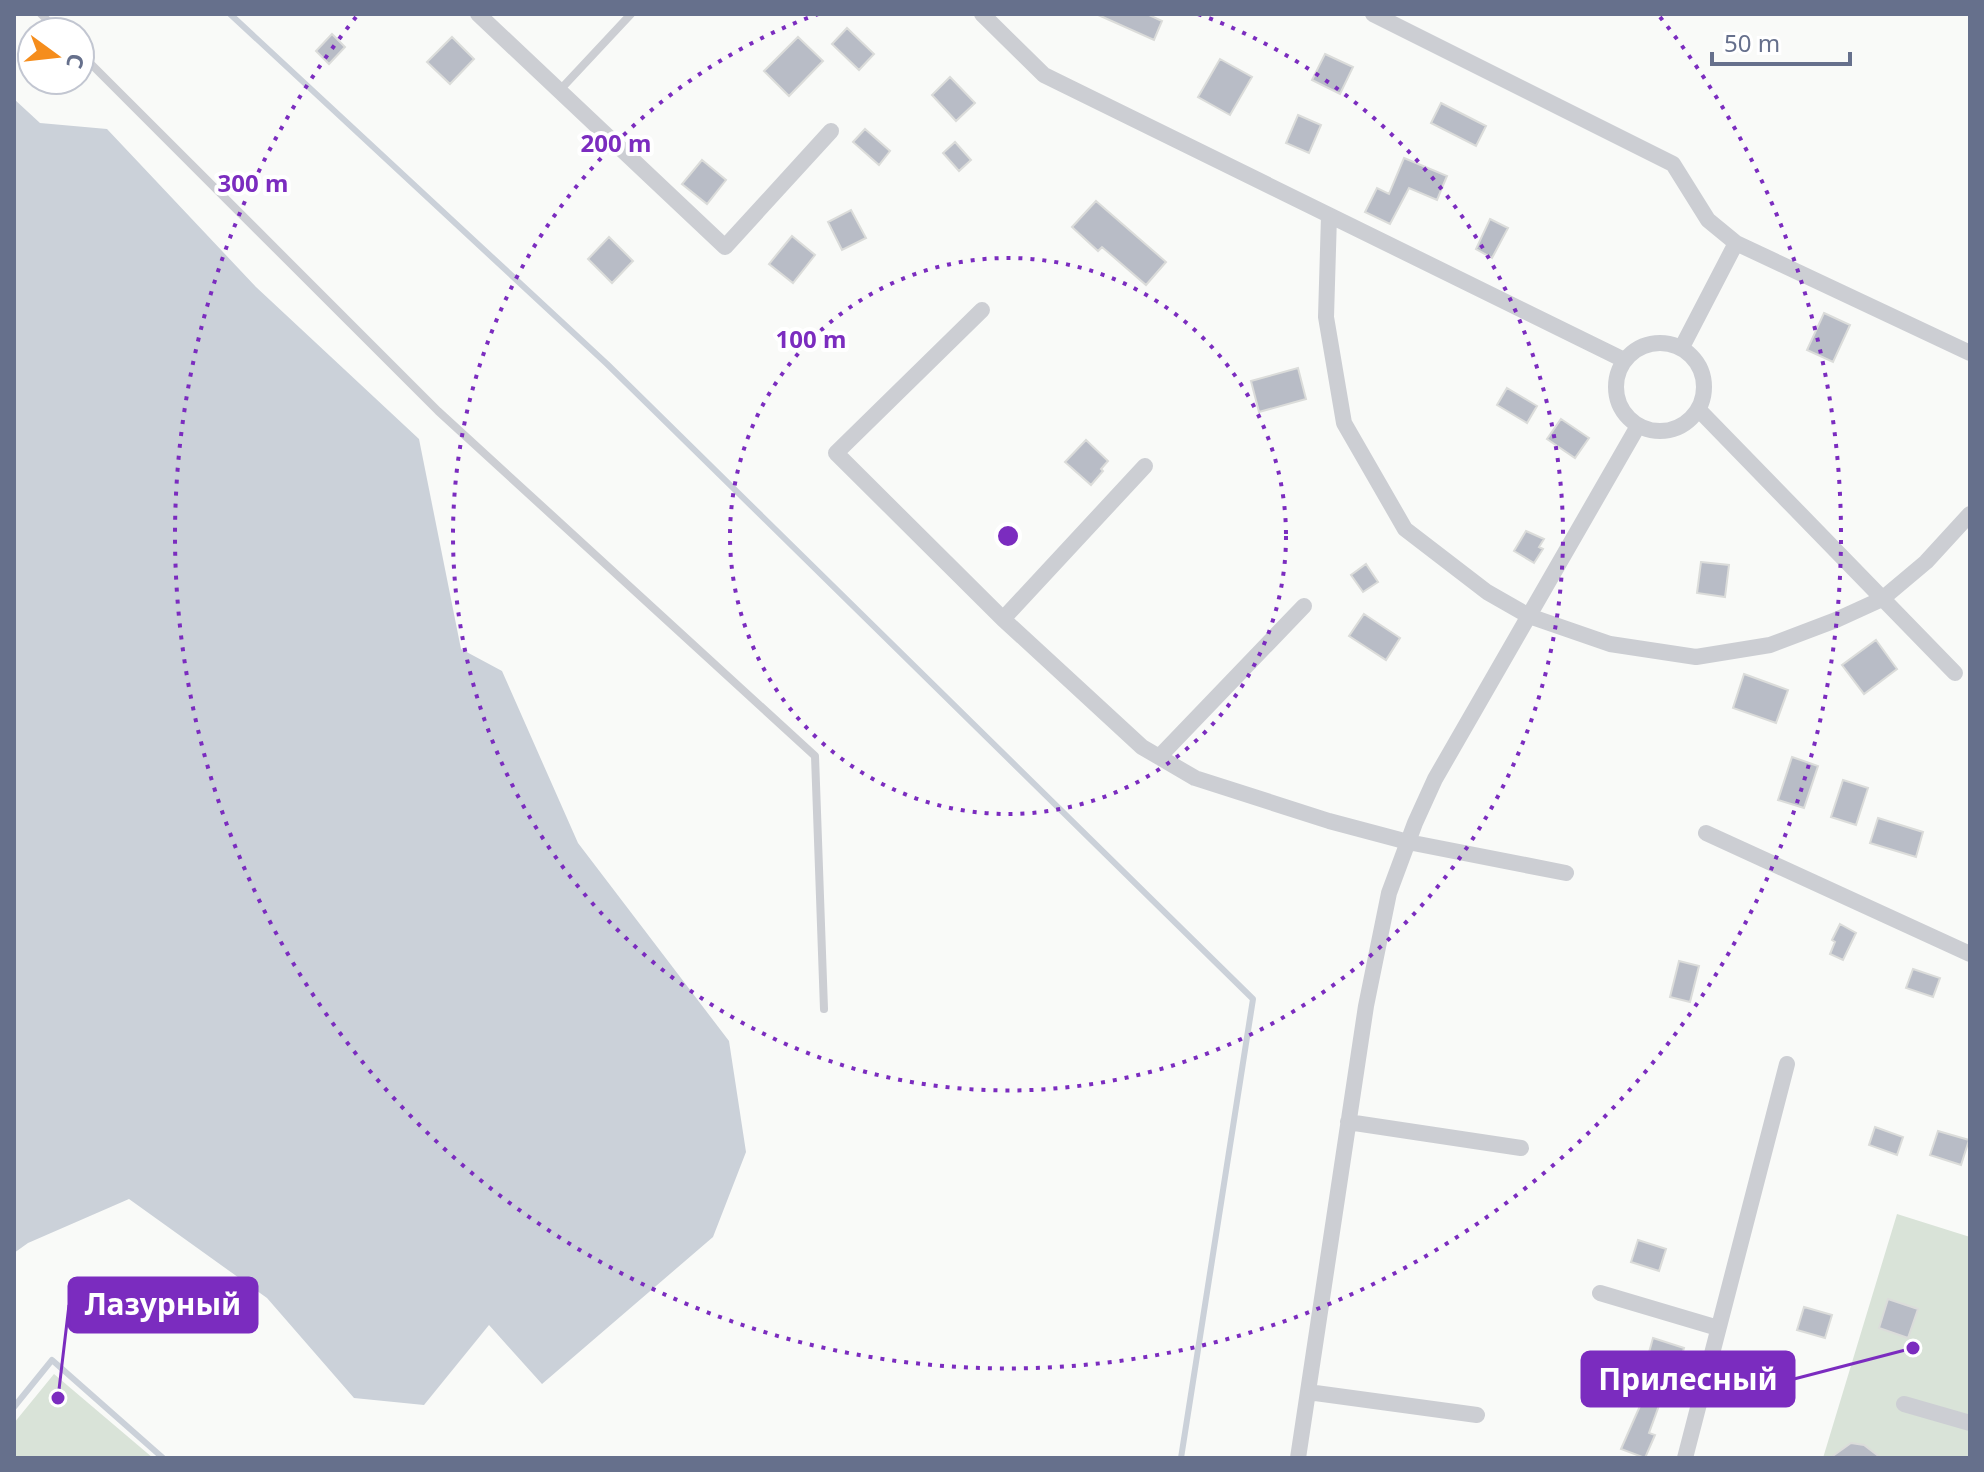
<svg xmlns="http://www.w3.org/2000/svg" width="1984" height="1472" font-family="'Noto Sans',sans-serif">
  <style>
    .green { fill: #d9e3d8 }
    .water { fill: #cbd1d9 }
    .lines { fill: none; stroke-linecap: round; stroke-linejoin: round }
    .stream { stroke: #cbd1d9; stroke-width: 6 }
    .building { fill: #b8bcc6; stroke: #dbdcda; stroke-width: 2 }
    .service { stroke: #ccced3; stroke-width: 8 }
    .minor { stroke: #ccced3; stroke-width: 16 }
    .ring { fill: none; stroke: #7b2cbf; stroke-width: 4; stroke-dasharray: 4 8 }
    .centre { fill: #7b2cbf; stroke: #fff; stroke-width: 4 }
    .ring-label { font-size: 24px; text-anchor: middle; font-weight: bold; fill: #7b2cbf; stroke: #fff; stroke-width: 8; stroke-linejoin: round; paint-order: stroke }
    .leader { fill: none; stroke: #7b2cbf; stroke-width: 3 }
    .callout-dot { fill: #7b2cbf; stroke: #fff; stroke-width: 3 }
    .callout { fill: #7b2cbf; stroke: #7b2cbf; stroke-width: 3 }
    .callout-label { font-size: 30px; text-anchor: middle; font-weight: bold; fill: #fff }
  </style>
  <rect width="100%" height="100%" fill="#f9faf8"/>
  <!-- green -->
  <path class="green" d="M 1897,1214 L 1970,1237 L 1970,1458 L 1823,1458 Z
    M 54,1374 L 153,1458 L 14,1458 L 14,1423 Z"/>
  <!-- water -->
  <path class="water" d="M 14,99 L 40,123 L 107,129 L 256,287 L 419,439 L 461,649 L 502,671 L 578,843 L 729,1041 L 746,1152 L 713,1237 L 542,1384 L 489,1325 L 424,1405 L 354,1398 L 267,1298 L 129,1199 L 28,1243 L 14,1253 Z"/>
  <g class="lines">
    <!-- stream -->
    <path class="stream" d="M 230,14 L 607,364 L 1253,999 L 1181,1458
      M 14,1407 L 52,1360 L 163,1458"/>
  </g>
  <!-- building -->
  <path class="building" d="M 1096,14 L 1147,14 L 1162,21 L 1154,40 Z
    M 847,28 L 874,54 L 859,70 L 832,44 Z
    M 332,34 L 345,47 L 329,64 L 316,51 Z
    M 452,37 L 474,59 L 450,84 L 427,62 Z
    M 798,37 L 823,61 L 789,96 L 764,71 Z
    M 1325,54 L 1353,67 L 1340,94 L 1312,80 Z
    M 1220,59 L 1252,77 L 1230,115 L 1198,97 Z
    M 950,77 L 975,103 L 956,121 L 932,95 Z
    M 1441,103 L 1486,126 L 1476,146 L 1431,123 Z
    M 1298,115 L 1321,125 L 1309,153 L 1286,143 Z
    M 865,129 L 890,151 L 879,165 L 853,142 Z
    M 955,142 L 971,160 L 959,171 L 943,153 Z
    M 1404,158 L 1447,176 L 1437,200 L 1409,188 L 1390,224 L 1365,212 L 1377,188 L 1389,194 Z
    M 702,160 L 726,180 L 707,204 L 682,184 Z
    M 1096,201 L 1166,262 L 1146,285 L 1102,247 L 1098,251 L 1072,227 Z
    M 851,210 L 866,238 L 842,250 L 828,222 Z
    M 1490,219 L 1508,228 L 1492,258 L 1476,249 Z
    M 792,236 L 815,255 L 793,283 L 769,264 Z
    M 609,237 L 633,261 L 612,283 L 588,259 Z
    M 1824,313 L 1850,325 L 1833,362 L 1807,350 Z
    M 1298,368 L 1306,399 L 1259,412 L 1251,381 Z
    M 1507,388 L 1537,406 L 1527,423 L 1497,405 Z
    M 1561,419 L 1589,438 L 1575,458 L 1547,439 Z
    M 1086,440 L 1108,461 L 1101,469 L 1103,471 L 1091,485 L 1065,462 Z
    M 1526,531 L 1544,539 L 1539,547 L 1543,549 L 1534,563 L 1514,551 Z
    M 1701,562 L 1729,565 L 1725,597 L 1697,593 Z
    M 1366,564 L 1378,582 L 1363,592 L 1351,575 Z
    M 1364,614 L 1400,638 L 1386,660 L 1349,636 Z
    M 1876,640 L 1897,669 L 1864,694 L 1842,665 Z
    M 1744,674 L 1788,690 L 1776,723 L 1733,708 Z
    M 1792,757 L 1818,766 L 1804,808 L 1778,800 Z
    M 1843,780 L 1868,788 L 1856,825 L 1831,817 Z
    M 1878,818 L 1923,832 L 1916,857 L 1870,843 Z
    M 1840,924 L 1856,933 L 1843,960 L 1830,954 L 1835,942 L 1832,940 Z
    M 1679,961 L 1699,966 L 1690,1002 L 1670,997 Z
    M 1913,969 L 1940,978 L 1933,997 L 1906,988 Z
    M 1875,1127 L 1903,1137 L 1897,1155 L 1869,1145 Z
    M 1938,1131 L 1969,1140 L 1961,1165 L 1930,1155 Z
    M 1638,1240 L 1666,1249 L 1659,1271 L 1631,1262 Z
    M 1888,1299 L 1918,1309 L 1908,1338 L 1879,1328 Z
    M 1804,1307 L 1832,1315 L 1825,1338 L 1797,1330 Z
    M 1653,1338 L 1684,1348 L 1679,1365 L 1648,1356 Z
    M 1638,1379 L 1665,1389 L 1649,1433 L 1655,1435 L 1645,1458 L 1621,1449 L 1640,1406 L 1629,1402 Z
    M 1851,1443 L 1864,1445 L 1881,1458 L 1830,1458 Z"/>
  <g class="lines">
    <!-- service -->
    <path class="service" d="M 41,14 L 59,32
      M 80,53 L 438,411 L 815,756 L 824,1009
      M 559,91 L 631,14"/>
    <!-- minor -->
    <path class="minor" d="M 478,14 L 725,247 L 831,131
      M 982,14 L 1044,75 L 1624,360
      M 1373,14 L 1673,164 L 1708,220 L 1736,243 L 1970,353
      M 1329,216 L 1326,317 L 1344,423 L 1405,529 L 1487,592 L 1529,616 L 1610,644 L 1696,657 L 1770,645 L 1836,620 L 1882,599 L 1926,562 L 1970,514
      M 982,310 L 836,453 L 1003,619 L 1142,747 L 1195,778 L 1329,821 L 1408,842 L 1566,873
      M1616 387a44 44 0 1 1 88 0a44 44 0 1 1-88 0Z
      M 1682,347 L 1736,243
      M 1699,410 L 1955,673
      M 1003,619 L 1145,466
      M 1159,757 L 1304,606
      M 1706,833 L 1970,954
      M 1348,1122 L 1521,1148
      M 1600,1293 L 1718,1328
      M 1308,1392 L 1477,1415
      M 1904,1404 L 1970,1423
      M 1298,1458 L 1366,1006 L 1389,893 L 1415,823 L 1435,779 L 1638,426
      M 1685,1458 L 1787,1064"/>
  </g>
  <!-- distance rings -->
  <g class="ring">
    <circle cx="1008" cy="536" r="278"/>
    <path d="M1198 14A555 555 0 1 1 818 14"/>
    <path d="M1660 17A833 833 0 1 1 356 17"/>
  </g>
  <circle cx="1008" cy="536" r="12" class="centre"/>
  <g class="ring-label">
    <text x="616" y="152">200 m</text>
    <text x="253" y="192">300 m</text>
    <text x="811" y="348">100 m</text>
  </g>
  <!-- callouts -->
  <path class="leader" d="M58 1398L69 1305M1913 1348L1794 1379"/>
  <g class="callout-dot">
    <circle cx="58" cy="1398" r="8"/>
    <circle cx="1913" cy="1348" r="8"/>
  </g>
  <g class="callout">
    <rect x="69" y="1278" width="188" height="54" rx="8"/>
    <rect x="1582" y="1352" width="212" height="54" rx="8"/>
  </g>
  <g class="callout-label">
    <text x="163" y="1315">Лазурный</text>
    <text x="1688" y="1390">Прилесный</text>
  </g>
  <!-- border -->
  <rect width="1984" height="1472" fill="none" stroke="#66708c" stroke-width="32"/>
  <!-- north arrow -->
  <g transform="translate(56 56) rotate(105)"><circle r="38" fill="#ffffff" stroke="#c2c6d1" stroke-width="2"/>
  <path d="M0-6L14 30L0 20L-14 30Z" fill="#f58d1c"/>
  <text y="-12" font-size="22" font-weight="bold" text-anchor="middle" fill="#66708c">С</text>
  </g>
  <!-- scale -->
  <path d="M1712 52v12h138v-12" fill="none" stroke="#66708c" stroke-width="4"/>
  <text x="1724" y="52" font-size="24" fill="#66708c" stroke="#ffffff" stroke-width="6" paint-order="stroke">50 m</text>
</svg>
